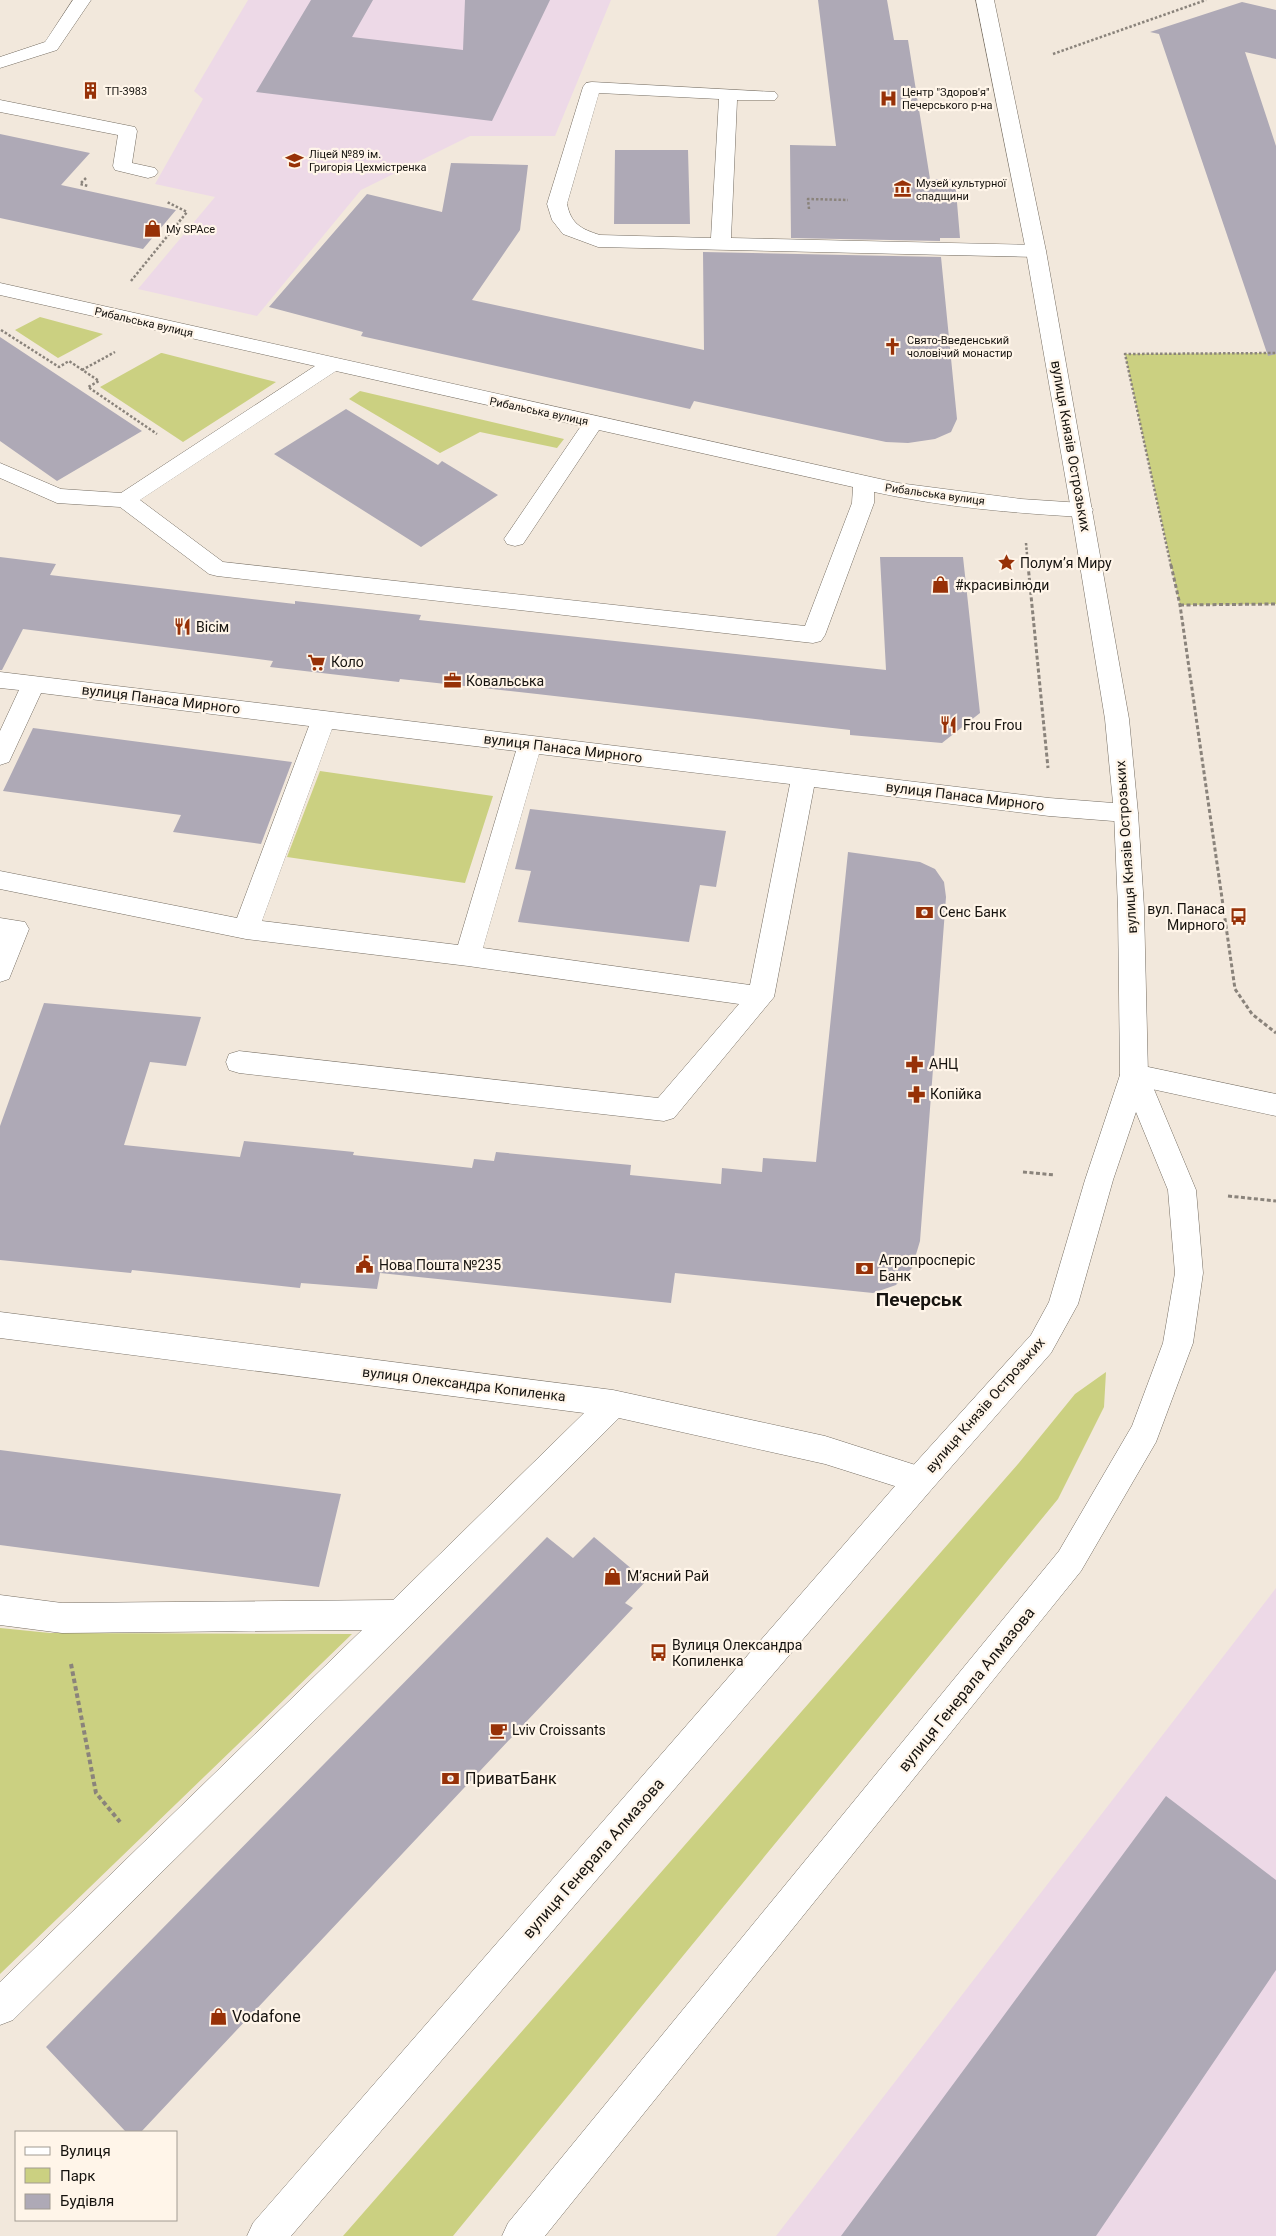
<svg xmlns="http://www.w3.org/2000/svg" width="1276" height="2236" font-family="Roboto,sans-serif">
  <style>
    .education { fill: #edd9e7 }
    .green { fill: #cbd081 }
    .building { fill: #aea9b6 }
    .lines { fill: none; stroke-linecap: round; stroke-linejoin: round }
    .minor-casing { stroke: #766e63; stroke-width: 1 }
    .major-casing { stroke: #766e63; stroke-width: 1 }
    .path-far2 { stroke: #8a837b; stroke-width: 2.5; stroke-dasharray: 2.5 2; stroke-linecap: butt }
    .path-far1 { stroke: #8a837b; stroke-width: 3; stroke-dasharray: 4 2.5; stroke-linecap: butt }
    .path { stroke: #8a837b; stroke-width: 4; stroke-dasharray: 4.5 3; stroke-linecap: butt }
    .minor { fill: #fff; fill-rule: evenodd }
    .major { fill: #fff; fill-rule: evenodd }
    .labels { text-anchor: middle; stroke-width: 4.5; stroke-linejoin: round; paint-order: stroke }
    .far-poi-label { font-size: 11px; fill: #16130f; stroke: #fff5e9; text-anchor: start }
    .far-street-label { font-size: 11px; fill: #16130f; stroke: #fff5e9 }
    .street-label { font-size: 14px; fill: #16130f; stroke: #fff5e9 }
    .poi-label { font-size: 14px; fill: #16130f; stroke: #fff5e9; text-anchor: start }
    .near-street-label { font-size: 16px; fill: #16130f; stroke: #fff5e9 }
    .near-poi-label { font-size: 16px; fill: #16130f; stroke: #fff5e9; text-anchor: start }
    .district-label { font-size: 19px; font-weight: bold; fill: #16130f; stroke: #fff5e9 }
  </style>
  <rect width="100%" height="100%" fill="#f2e8dc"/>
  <!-- education -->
  <path class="education" d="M 248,0 L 611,0 L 555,136 L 470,136 L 361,190 L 257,316 L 138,289 L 215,197 L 155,184 L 203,99 L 194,91 Z
    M 1276,1588 L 1276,2236 L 776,2236 Z"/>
  <!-- green -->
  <path class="green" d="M 40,317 L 103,334 L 58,358 L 15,330 Z
    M 161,353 L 162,353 L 276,382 L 183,442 L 100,387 Z
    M 1276,353 L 1276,604 L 1180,605 L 1125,354 Z
    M 360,391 L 564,439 L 557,448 L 480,432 L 440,453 L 349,399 Z
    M 320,771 L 493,796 L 465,883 L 287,857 Z
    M 1106,1372 L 1104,1407 L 1058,1499 L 453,2236 L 343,2236 L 1018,1464 L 1075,1394 Z
    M 0,1628 L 50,1633 L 352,1634 L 0,1974 Z"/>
  <!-- building -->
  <path class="building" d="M 311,0 L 373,0 L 352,37 L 463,50 L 465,0 L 550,0 L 492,121 L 256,92 Z
    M 818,0 L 887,0 L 894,40 L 908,40 L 930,179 L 955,179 L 960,238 L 940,238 L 940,241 L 791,238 L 790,145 L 836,146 Z
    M 1242,2 L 1276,10 L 1276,59 L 1245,52 L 1276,146 L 1276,354 L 1268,356 L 1159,34 L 1150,32 Z
    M 0,134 L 90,153 L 61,185 L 176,210 L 143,249 L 0,218 Z
    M 615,150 L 688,150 L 690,224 L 614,224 Z
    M 451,163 L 528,165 L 520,230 L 472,300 L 704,350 L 703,252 L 941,257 L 957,419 L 951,432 L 935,439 L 908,443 L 886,442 L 694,401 L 690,409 L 361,336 L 363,332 L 269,307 L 367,194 L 442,212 Z
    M 0,337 L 142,431 L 57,481 L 0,441 Z
    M 346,409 L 438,465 L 442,461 L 498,495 L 421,547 L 274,454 Z
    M 0,557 L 56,564 L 50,575 L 295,604 L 295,601 L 421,615 L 419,620 L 886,670 L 880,557 L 963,557 L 980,713 L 942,743 L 850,735 L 850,730 L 537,694 L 400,679 L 399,682 L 270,667 L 273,661 L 23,629 L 2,670 L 0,670 Z
    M 33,728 L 292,762 L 261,844 L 173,832 L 181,815 L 3,791 Z
    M 530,809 L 726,831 L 716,887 L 700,885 L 689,942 L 518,922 L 531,871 L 515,869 Z
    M 848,852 L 920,862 L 935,869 L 944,882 L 946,897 L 920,1241 L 912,1268 L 896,1285 L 873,1293 L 675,1273 L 671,1303 L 380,1273 L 377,1289 L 301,1283 L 300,1288 L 132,1270 L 131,1273 L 0,1260 L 0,1126 L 44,1003 L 201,1017 L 186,1066 L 150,1062 L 124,1145 L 240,1157 L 244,1141 L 354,1152 L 353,1155 L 472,1168 L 474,1159 L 494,1161 L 496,1152 L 631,1165 L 630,1175 L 721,1184 L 722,1168 L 762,1172 L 763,1158 L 816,1162 Z
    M 0,1450 L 341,1494 L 319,1587 L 0,1545 Z
    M 547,1537 L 573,1558 L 594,1537 L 646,1581 L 625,1603 L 633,1608 L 141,2132 L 126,2132 L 46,2047 Z
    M 1166,1796 L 1276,1880 L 1276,1970 L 1096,2236 L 841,2236 Z"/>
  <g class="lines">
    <defs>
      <path id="minor" d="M 73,0 L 91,0 L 57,50 L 0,68 L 0,57 L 45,42 Z
        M 592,82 L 775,92 L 778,96 L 775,100 L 737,100 L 731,238 L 1036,245 L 1043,247 L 1046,251 L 1043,255 L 1036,257 L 598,247 L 563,234 L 552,220 L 547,204 L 583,87 L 586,83 ZM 599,93 L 719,99 L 711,238 L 600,235 C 581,229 571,224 567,204 Z
        M 0,100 L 135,127 L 137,131 L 132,163 L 155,168 L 158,172 L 155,176 L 148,178 L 115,170 L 113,166 L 118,135 L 0,112 Z
        M 0,283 L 898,483 L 1021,499 L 1082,503 L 1090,505 L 1093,510 L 1090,515 L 1082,517 C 1013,513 942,507 874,492 L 874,503 L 825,635 L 821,641 L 813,643 L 217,576 L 209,574 L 120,507 L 57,503 L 0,478 L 0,463 L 61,489 L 121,493 L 315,366 L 0,295 ZM 336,371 L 581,426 L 504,539 L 507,544 L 515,546 L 523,544 L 599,430 L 853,487 L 852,503 L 805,626 L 223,562 L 140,500 Z
        M 0,672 L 1049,798 L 1126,804 L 1135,807 L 1138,813 L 1135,819 L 1126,822 L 1049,816 L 814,787 L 774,997 L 674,1118 L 664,1121 L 239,1073 L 229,1070 L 226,1062 L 229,1054 L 239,1051 L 658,1098 L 739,1004 L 468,966 L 246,939 L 0,889 L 0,871 L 237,918 L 309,726 L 41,693 L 9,762 L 0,765 L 0,731 L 19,690 L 0,688 ZM 332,729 L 516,751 L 458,945 L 262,921 ZM 539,754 L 790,784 L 750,985 L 483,948 Z
        M 0,918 L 25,922 L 29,929 L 9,979 L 0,982 Z
        M 1134,1064 L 1276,1094 L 1276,1116 L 1124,1083 L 1120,1075 L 1124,1067 Z
        M 0,1312 L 613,1390 L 825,1436 L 931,1470 L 935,1480 L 931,1490 L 920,1494 L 825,1464 L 619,1418 L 13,2020 L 0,2025 L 0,1982 L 362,1630 L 62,1633 L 0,1625 L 0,1595 L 62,1603 L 393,1600 L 584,1413 L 0,1338 Z"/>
      <path id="major" d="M 976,0 L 994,0 L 1046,251 L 1129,719 L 1138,813 L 1144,908 L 1148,1075 L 1196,1190 L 1203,1273 L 1193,1343 L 1156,1442 L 1081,1571 L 545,2236 L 502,2236 L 508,2223 L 1059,1551 L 1132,1426 L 1163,1343 L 1175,1273 L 1168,1190 L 1136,1112 L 1113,1180 L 1078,1304 L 1051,1353 L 931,1490 L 291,2236 L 247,2236 L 253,2223 L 909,1470 L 1031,1335 L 1049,1302 L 1085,1180 L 1120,1075 L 1118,908 L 1114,813 L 1105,719 L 1071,510 L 1026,251 Z"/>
    </defs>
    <!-- minor casing -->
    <use href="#minor" class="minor-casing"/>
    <!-- major casing -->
    <use href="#major" class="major-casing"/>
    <!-- path-far2 -->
    <path class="path-far2" d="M 1053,54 L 1206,0
      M 86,178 L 80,184 L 88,186
      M 809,209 L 808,199 L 848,200
      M 131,281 L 187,212 L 167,202
      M 1,330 L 59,367 L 69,361 L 99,381 L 88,387 L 157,434
      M 82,370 L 115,352
      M 1026,543 L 1028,566
      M 1171,566 L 1125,354 L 1276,353"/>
    <!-- path-far1 -->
    <path class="path-far1" d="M 1028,565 L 1048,768
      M 1171,565 L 1180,605 L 1235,989 L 1252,1014 L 1276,1033
      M 1180,605 L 1276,604
      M 1023,1172 L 1055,1175
      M 1228,1196 L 1276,1201"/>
    <!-- path -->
    <path class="path" d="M 71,1664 L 96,1793 L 120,1822"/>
    <!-- minor -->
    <use href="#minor" class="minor"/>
    <!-- major -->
    <use href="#major" class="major"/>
  </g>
  <!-- icons -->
  <defs>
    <symbol id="building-bare" viewBox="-9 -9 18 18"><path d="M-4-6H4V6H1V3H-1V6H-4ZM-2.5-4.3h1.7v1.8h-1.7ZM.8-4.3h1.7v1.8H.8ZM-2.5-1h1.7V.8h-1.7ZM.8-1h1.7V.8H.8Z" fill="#973107" stroke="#fff5e9" stroke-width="2.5" paint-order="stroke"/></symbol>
    <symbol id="hospital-bare" viewBox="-9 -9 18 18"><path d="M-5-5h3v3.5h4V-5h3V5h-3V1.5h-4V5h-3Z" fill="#973107" stroke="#fff5e9" stroke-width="2.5" paint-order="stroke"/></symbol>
    <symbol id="school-bare" viewBox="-9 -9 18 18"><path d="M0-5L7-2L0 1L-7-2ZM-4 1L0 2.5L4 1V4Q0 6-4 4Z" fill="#973107" stroke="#fff5e9" stroke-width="2.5" paint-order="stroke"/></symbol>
    <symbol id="museum-bare" viewBox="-9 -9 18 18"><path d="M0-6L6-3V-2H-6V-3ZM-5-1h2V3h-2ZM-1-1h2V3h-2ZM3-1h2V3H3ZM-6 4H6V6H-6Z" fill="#973107" stroke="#fff5e9" stroke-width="2.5" paint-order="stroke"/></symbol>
    <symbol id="shop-bare" viewBox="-9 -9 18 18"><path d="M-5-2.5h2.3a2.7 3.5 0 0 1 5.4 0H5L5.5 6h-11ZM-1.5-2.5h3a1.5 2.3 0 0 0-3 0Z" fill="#973107" stroke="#fff5e9" stroke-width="2.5" paint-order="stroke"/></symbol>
    <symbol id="church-bare" viewBox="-9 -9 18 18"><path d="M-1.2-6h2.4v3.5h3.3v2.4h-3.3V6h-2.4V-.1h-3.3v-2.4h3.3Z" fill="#973107" stroke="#fff5e9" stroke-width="2.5" paint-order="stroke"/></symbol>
    <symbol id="sight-bare" viewBox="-9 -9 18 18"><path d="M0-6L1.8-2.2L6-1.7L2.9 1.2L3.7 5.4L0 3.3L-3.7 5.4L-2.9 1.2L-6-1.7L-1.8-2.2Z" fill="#973107" stroke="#fff5e9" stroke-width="2.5" paint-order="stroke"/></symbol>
    <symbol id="restaurant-bare" viewBox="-9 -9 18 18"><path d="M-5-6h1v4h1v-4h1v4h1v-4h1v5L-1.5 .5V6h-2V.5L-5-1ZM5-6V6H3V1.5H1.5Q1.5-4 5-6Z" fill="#973107" stroke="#fff5e9" stroke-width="2.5" paint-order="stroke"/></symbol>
    <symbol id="supermarket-bare" viewBox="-9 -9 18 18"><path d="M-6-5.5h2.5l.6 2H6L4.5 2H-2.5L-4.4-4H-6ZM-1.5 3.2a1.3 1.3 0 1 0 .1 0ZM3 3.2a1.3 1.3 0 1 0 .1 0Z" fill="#973107" stroke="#fff5e9" stroke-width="2.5" paint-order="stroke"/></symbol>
    <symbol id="office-bare" viewBox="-9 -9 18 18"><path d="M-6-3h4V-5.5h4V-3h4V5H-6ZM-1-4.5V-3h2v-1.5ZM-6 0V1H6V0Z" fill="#973107" stroke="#fff5e9" stroke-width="2.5" paint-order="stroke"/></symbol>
    <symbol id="bank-bare" viewBox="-9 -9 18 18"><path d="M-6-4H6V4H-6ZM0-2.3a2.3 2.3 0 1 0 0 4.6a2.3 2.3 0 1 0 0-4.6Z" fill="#973107" stroke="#fff5e9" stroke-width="2.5" paint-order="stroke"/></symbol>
    <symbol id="bus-bare" viewBox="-9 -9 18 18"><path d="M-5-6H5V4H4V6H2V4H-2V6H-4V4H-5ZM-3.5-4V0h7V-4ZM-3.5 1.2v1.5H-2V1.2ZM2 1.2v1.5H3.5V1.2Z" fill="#973107" stroke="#fff5e9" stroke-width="2.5" paint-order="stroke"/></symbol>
    <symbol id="pharmacy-bare" viewBox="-9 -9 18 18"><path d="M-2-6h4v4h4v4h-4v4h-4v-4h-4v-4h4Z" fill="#973107" stroke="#fff5e9" stroke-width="2.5" paint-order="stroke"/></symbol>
    <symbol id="civic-bare" viewBox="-9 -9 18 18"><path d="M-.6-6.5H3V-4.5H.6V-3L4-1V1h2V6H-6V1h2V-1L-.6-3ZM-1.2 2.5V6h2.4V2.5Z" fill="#973107" stroke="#fff5e9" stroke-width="2.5" paint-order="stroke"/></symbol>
    <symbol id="cafe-bare" viewBox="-9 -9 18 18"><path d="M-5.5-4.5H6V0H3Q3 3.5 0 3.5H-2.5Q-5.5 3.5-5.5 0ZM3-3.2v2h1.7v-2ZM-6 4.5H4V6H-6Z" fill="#973107" stroke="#fff5e9" stroke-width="2.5" paint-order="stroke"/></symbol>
  </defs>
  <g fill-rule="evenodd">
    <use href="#building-bare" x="78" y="78" width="25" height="25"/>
    <use href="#hospital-bare" x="876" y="86" width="25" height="25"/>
    <use href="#school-bare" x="282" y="148" width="25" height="25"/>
    <use href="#museum-bare" x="890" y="176" width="25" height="25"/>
    <use href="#shop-bare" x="140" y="216" width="25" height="25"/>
    <use href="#church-bare" x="880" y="334" width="25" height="25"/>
    <use href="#sight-bare" x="994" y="550" width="25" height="25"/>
    <use href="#shop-bare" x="928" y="572" width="25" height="25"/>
    <use href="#restaurant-bare" x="170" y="614" width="25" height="25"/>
    <use href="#supermarket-bare" x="304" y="650" width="25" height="25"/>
    <use href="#office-bare" x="440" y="668" width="25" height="25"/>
    <use href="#restaurant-bare" x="936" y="712" width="25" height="25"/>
    <use href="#bank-bare" x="912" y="900" width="25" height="25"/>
    <use href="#bus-bare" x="1226" y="904" width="25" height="25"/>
    <use href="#pharmacy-bare" x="902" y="1052" width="25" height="25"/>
    <use href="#pharmacy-bare" x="904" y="1082" width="25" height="25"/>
    <use href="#civic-bare" x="352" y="1252" width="25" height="25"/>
    <use href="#bank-bare" x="852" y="1256" width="25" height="25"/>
    <use href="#shop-bare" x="600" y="1564" width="25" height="25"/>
    <use href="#bus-bare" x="646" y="1640" width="25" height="25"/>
    <use href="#cafe-bare" x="486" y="1718" width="25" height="25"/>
    <use href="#bank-bare" x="438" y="1766" width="25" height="25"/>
    <use href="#shop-bare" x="206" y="2004" width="25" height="25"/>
  </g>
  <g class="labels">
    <!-- far-poi labels -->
    <g class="far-poi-label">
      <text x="105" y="95">ТП-3983</text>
      <text x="902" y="96">Центр "Здоров'я"<tspan x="902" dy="13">Печерського р-на</tspan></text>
      <text x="309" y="158">Ліцей №89 ім.<tspan x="309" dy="13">Григорія Цехмістренка</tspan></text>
      <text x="916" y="187">Музей культурної<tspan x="916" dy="13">спадщини</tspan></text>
      <text x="166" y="233">My SPAce</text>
      <text x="907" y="344">Свято-Введенський<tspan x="907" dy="13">чоловічий монастир</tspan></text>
    </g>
    <!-- far-street labels -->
    <g class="far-street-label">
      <text transform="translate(144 322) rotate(13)" y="4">Рибальська вулиця</text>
      <text transform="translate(539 411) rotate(12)" y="4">Рибальська вулиця</text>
      <text transform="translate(935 494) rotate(8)" y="4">Рибальська вулиця</text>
    </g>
    <!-- street labels -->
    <g class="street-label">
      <text transform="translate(1071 446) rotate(80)" y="5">вулиця Князів Острозьких</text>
      <text transform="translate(161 699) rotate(7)" y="5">вулиця Панаса Мирного</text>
      <text transform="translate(563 748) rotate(7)" y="5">вулиця Панаса Мирного</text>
      <text transform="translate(965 796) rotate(7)" y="5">вулиця Панаса Мирного</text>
      <text transform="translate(1126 847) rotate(-94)" y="5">вулиця Князів Острозьких</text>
      <text transform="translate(464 1384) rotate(7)" y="5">вулиця Олександра Копиленка</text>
      <text transform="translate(985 1405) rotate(-49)" y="5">вулиця Князів Острозьких</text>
    </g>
    <!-- poi labels -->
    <g class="poi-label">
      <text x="1020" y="568">Полумʼя Миру</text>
      <text x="955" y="590">#красивілюди</text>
      <text x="196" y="632">Вісім</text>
      <text x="331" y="667">Коло</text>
      <text x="466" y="686">Ковальська</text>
      <text x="963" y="730">Frou Frou</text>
      <text x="1225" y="914" text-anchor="end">вул. Панаса<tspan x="1225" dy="16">Мирного</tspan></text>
      <text x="939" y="917">Сенс Банк</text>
      <text x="929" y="1069">АНЦ</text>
      <text x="930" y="1099">Копійка</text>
      <text x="879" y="1265">Агропросперіс<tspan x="879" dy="16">Банк</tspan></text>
      <text x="379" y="1270">Нова Пошта №235</text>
      <text x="627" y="1581">Мʼясний Рай</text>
      <text x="672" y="1650">Вулиця Олександра<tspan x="672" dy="16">Копиленка</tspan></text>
      <text x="512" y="1735">Lviv Croissants</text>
    </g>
    <!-- near-street labels -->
    <g class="near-street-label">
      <text transform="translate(966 1689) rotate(-51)" y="6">вулиця Генерала Алмазова</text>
      <text transform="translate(593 1858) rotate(-49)" y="6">вулиця Генерала Алмазова</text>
    </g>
    <!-- near-poi labels -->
    <g class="near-poi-label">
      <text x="465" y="1784">ПриватБанк</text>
      <text x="232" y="2022">Vodafone</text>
    </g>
    <!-- district labels -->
    <g class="district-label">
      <text x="919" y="1306">Печерськ</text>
    </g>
  </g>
  <!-- legend -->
  <rect x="15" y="2131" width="162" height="90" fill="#fff5e9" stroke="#a29b92"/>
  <rect x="25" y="2147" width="25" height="8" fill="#ffffff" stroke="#a29b92"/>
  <text x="60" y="2156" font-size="15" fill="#16130f">Вулиця</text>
  <rect x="25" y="2168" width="25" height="15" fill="#cbd081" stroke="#a29b92"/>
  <text x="60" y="2181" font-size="15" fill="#16130f">Парк</text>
  <rect x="25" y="2194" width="25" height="15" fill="#aea9b6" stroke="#a29b92"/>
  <text x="60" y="2206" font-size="15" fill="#16130f">Будівля</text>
</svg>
